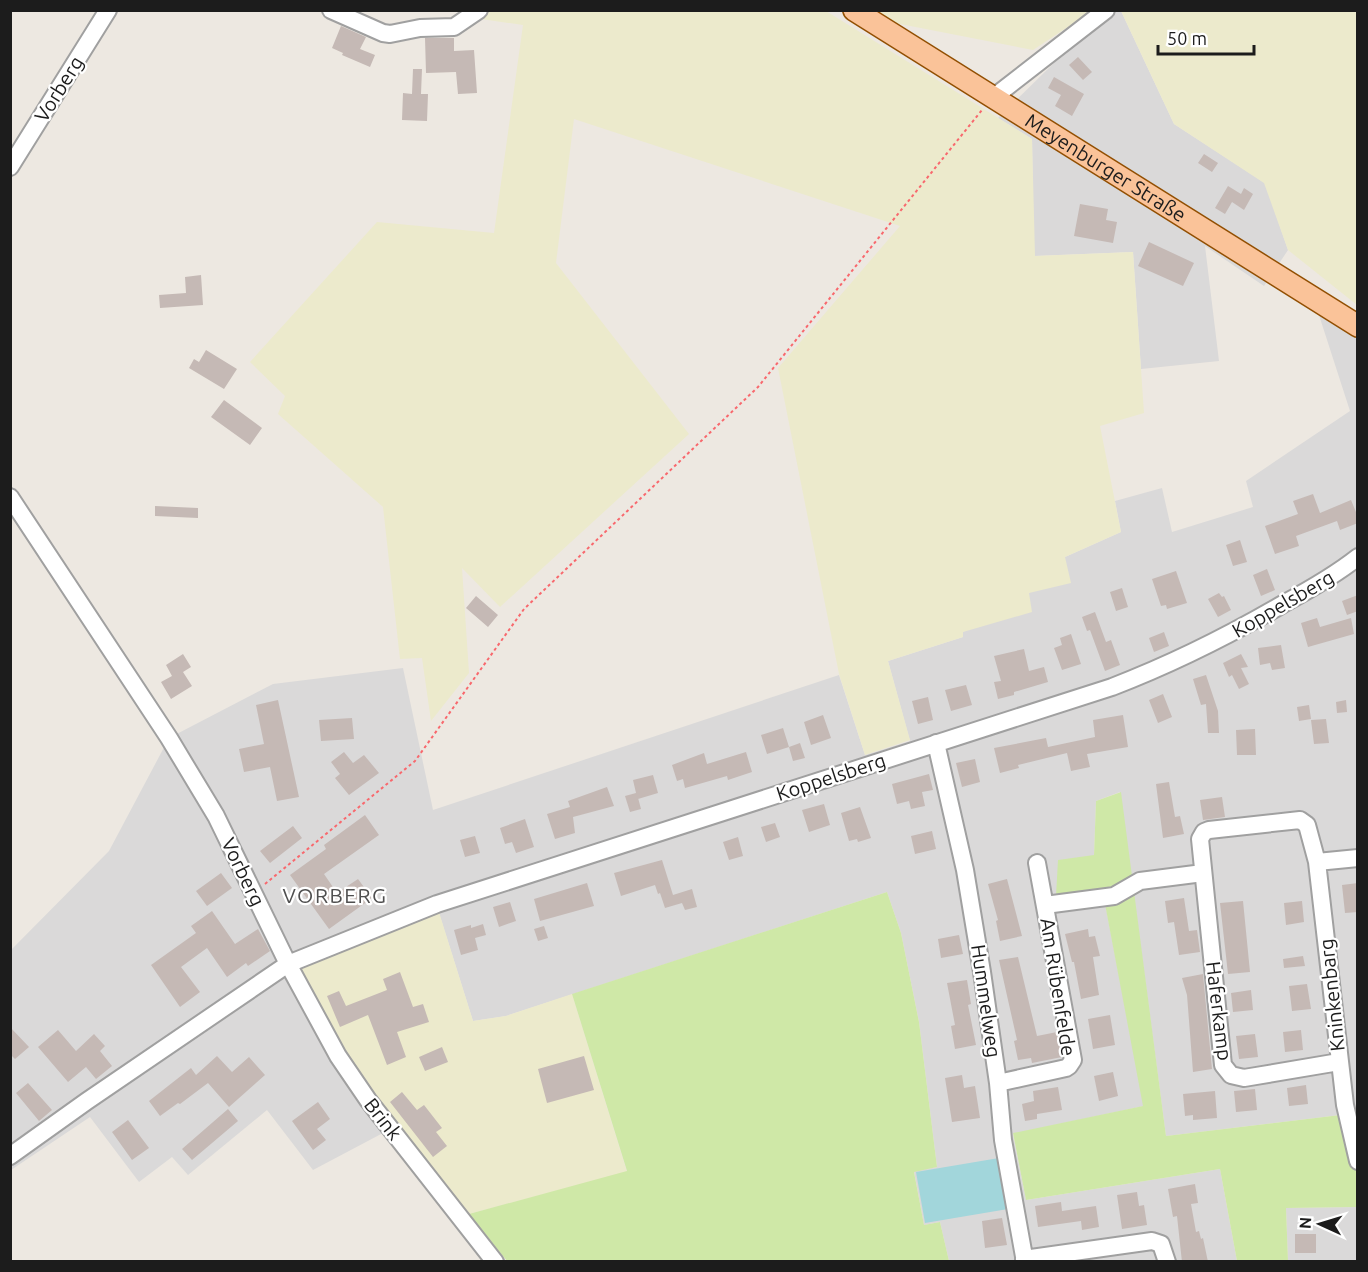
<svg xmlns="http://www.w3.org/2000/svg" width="1368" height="1272" font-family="Ubuntu,sans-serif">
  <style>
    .residential { fill: #dad9d9 }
    .farmland { fill: #eceacc }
    .grass { fill: #cfe8a7 }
    .water { fill: #a2d6db }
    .building { fill: #c5b9b5 }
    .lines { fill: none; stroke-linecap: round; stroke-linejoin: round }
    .minor-casing { stroke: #a0a0a0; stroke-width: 20 }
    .major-casing { stroke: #924f02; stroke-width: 24 }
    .path { stroke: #f8686d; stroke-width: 2; stroke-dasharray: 3 3; stroke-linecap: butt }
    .minor { stroke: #fff; stroke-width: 16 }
    .major { stroke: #fac399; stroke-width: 21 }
    .labels { text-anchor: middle; stroke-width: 4.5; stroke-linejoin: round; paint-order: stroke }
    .street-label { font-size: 20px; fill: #1c1c1c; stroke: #fff }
    .neighbourhood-label { font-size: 21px; letter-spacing: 1.5px; fill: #4f4f4f; stroke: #fff }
  </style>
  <rect width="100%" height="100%" fill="#ede8e1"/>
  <!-- residential -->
  <path class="residential" d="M 1117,11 L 1121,11 L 1174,124 L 1265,183 L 1288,250 L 1264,286 L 1205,246 L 1219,361 L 1141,369 L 1133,252 L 1034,256 L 1032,139 L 998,118 L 1055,62 Z
    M 1318,312 L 1357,336 L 1357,1113 L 1166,1136 L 1120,792 L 1096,801 L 1094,855 L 1056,895 L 1102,887 L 1144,1106 L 1013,1134 L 1026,1200 L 1220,1169 L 1237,1261 L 949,1261 L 940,1222 L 924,1225 L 914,1171 L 937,1167 L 919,1022 L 901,933 L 887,892 L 506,1016 L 473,1021 L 438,910 L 293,966 L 383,1133 L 313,1170 L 267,1110 L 188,1175 L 172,1157 L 139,1182 L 90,1117 L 11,1170 L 11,950 L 109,851 L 169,738 L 273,684 L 403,668 L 433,810 L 839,675 L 865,755 L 910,741 L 888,661 L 963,637 L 963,632 L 1029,593 L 1065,557 L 1121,532 L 1115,501 L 1162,488 L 1172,532 L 1253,507 L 1246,481 L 1350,411 Z
    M 1357,1207 L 1357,1261 L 1288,1261 L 1286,1208 Z"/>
  <!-- farmland -->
  <path class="farmland" d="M 484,11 L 826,11 L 1032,139 L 1035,256 L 1133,252 L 1144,413 L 1100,426 L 1121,532 L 1065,557 L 1071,583 L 1029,593 L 1032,612 L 963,632 L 963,637 L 888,661 L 910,740 L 865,755 L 839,674 L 778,368 L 900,226 L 574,119 L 556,263 L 689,434 L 500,607 L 462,568 L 469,673 L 431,721 L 422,658 L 400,659 L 383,507 L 278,414 L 285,396 L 250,362 L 377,222 L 494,233 L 523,25 L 481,19 Z
    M 875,11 L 1092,11 L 1033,50 L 895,23 Z
    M 1121,11 L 1357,11 L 1357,305 L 1288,250 L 1264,183 L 1174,124 Z
    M 438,909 L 473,1021 L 506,1016 L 572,994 L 627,1172 L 469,1214 L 377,1103 L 293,966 Z"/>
  <!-- grass -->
  <path class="grass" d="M 1121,792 L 1166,1136 L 1357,1113 L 1357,1207 L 1286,1208 L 1288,1261 L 1237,1261 L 1220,1169 L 1026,1200 L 1013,1133 L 1143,1106 L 1102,888 L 1056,896 L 1058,860 L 1094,855 L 1096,801 Z
    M 887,892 L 901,933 L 919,1022 L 937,1167 L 914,1172 L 924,1225 L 940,1222 L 949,1261 L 507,1261 L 469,1214 L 627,1171 L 572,994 Z"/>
  <!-- water -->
  <path class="water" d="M 999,1158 L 1008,1209 L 925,1223 L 916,1172 Z"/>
  <!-- building -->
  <path class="building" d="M 341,26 L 366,37 L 360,49 L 375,55 L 370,67 L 342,55 L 343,53 L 332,48 Z
    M 425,38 L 454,38 L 454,51 L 474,50 L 477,93 L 458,94 L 456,72 L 426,73 Z
    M 1078,57 L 1092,72 L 1083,80 L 1069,65 Z
    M 413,69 L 422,69 L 421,94 L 428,94 L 427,121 L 402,120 L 403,93 L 412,94 Z
    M 1054,77 L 1084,94 L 1072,116 L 1055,106 L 1061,95 L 1048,88 Z
    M 1204,154 L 1218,163 L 1212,172 L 1198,163 Z
    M 1228,186 L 1241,194 L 1244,188 L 1253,194 L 1244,210 L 1232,202 L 1225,214 L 1215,208 Z
    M 1080,204 L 1108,209 L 1106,220 L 1117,222 L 1113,243 L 1074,236 Z
    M 1149,242 L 1194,263 L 1183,286 L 1138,266 Z
    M 201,275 L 203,305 L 160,308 L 159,295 L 186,293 L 185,277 Z
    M 206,350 L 237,369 L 224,389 L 189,368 L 194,359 L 199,362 Z
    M 224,400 L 262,428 L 250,445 L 211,417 Z
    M 1313,494 L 1320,513 L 1351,500 L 1358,517 L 1358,523 L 1340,530 L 1337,521 L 1296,536 L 1299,546 L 1275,554 L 1265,526 L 1298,514 L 1293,501 Z
    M 155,506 L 198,508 L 198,518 L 155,516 Z
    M 1240,540 L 1247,562 L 1233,566 L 1226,545 Z
    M 1267,569 L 1275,590 L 1261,596 L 1253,575 Z
    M 1176,571 L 1187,603 L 1167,609 L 1166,605 L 1161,606 L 1152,579 Z
    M 1122,588 L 1128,607 L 1116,611 L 1110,592 Z
    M 1219,593 L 1222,597 L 1224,596 L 1231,610 L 1218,617 L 1208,599 Z
    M 1358,595 L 1358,611 L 1347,615 L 1342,601 Z
    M 476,596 L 498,615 L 488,627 L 466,608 Z
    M 1095,612 L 1106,642 L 1111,640 L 1120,665 L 1105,671 L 1090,630 L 1087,631 L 1082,617 Z
    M 1317,618 L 1320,627 L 1351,618 L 1354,634 L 1308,647 L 1301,623 Z
    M 1164,632 L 1169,646 L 1154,652 L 1149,638 Z
    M 1071,634 L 1081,664 L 1062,670 L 1054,648 L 1062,645 L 1060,638 Z
    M 1281,645 L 1285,668 L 1272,670 L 1270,663 L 1260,665 L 1258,648 Z
    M 1024,649 L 1029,671 L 1044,667 L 1048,682 L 1014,692 L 1014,695 L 998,699 L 994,682 L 1001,681 L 994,656 Z
    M 183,654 L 191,667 L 183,672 L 192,686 L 171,699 L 161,682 L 172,676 L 166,665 Z
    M 1241,654 L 1248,667 L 1241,668 L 1249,684 L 1239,689 L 1232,675 L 1229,677 L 1223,663 Z
    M 1206,675 L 1218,711 L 1219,733 L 1208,733 L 1206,704 L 1201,705 L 1193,679 Z
    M 966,685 L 972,705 L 951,711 L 945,690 Z
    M 1163,694 L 1172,717 L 1158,723 L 1149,700 Z
    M 928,697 L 933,720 L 918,724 L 912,701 Z
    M 278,700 L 299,797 L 277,801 L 270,767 L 244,772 L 239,749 L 264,744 L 256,705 Z
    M 1346,700 L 1347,712 L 1337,713 L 1336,702 Z
    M 1309,705 L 1311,719 L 1299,721 L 1297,707 Z
    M 823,715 L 831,738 L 811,745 L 804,722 Z
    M 1123,715 L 1128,747 L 1087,754 L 1090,767 L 1071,771 L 1067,753 L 1018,765 L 1019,768 L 1000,773 L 994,748 L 1046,738 L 1048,747 L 1095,737 L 1093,720 Z
    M 352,718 L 354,739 L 321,741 L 319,720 Z
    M 1326,719 L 1329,743 L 1314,744 L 1311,720 Z
    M 783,728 L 789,747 L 767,754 L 761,735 Z
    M 1255,729 L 1256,755 L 1237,755 L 1236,730 Z
    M 800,743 L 805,758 L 793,761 L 789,747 Z
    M 344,752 L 353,763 L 364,755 L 379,773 L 349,795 L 335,778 L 340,774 L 331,762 Z
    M 746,752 L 752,772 L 728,780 L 727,776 L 685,788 L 683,779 L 677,781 L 672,765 L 704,753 L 707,764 Z
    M 975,759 L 980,782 L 962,787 L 956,763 Z
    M 929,774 L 933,790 L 922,792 L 925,806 L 911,809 L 909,801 L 897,804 L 892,784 Z
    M 653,775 L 658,793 L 638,799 L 637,794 L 641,809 L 630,812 L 625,796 L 636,793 L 633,780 Z
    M 1169,782 L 1175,817 L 1180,816 L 1184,834 L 1163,838 L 1156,784 Z
    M 607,787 L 614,806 L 573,817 L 575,833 L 555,839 L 547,814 L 570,807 L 568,801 Z
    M 1222,797 L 1225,817 L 1203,820 L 1200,800 Z
    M 824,804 L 830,825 L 809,832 L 802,810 Z
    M 860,807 L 871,838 L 858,842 L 857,839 L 849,841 L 841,813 Z
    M 365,815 L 379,835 L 324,874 L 337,893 L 358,879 L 372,898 L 329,929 L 290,875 L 326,849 L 324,845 Z
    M 525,819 L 534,847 L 516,853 L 512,842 L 505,844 L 500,828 Z
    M 775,823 L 780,837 L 766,842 L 761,827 Z
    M 293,826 L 302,838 L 270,863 L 260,851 Z
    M 932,831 L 936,849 L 915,854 L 911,836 Z
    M 475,836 L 480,853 L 465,857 L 460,840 Z
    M 738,837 L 743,856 L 729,860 L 723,842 Z
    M 662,860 L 673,895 L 692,889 L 697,907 L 685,910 L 682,903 L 665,908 L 660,893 L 658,894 L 655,885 L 621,896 L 614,873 Z
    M 221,873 L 232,888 L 207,906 L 196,891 Z
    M 1007,879 L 1022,936 L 1000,941 L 996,921 L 998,920 L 988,884 Z
    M 587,883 L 594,906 L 540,921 L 534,899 Z
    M 1358,883 L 1358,912 L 1345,913 L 1342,885 Z
    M 1184,898 L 1189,931 L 1197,930 L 1200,952 L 1179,955 L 1174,922 L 1168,923 L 1165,901 Z
    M 1243,901 L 1250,972 L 1228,974 L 1220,903 Z
    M 1302,901 L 1304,922 L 1286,925 L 1284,903 Z
    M 510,902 L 516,921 L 499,927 L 493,907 Z
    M 212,911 L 235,944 L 258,929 L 270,951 L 248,966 L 246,963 L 227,977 L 207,948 L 181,967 L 200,992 L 180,1007 L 151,965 L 196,933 L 191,926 Z
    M 483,924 L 486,935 L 475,938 L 478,950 L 461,955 L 454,930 L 471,925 L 471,928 Z
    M 544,926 L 548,938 L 538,941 L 534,929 Z
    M 1088,929 L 1089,937 L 1095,936 L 1100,956 L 1093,957 L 1099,995 L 1081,999 L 1074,962 L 1072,962 L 1065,934 Z
    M 959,935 L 963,954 L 941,958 L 938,939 Z
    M 1303,956 L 1305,966 L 1284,968 L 1283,959 Z
    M 1018,957 L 1037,1036 L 1057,1032 L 1062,1057 L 1032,1063 L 1031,1058 L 1018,1060 L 1014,1041 L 1017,1040 L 999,960 Z
    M 400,972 L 413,1007 L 423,1004 L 429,1022 L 397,1032 L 406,1057 L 387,1065 L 368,1015 L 340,1027 L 327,996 L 339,991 L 346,1006 L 387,990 L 383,979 Z
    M 1203,974 L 1212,1069 L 1193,1072 L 1187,995 L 1182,978 Z
    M 967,980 L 971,1004 L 968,1005 L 976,1045 L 955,1049 L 951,1026 L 955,1025 L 947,983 Z
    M 1307,984 L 1311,1009 L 1292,1011 L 1289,986 Z
    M 1251,990 L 1253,1010 L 1233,1012 L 1231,993 Z
    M 1110,1015 L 1115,1045 L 1093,1049 L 1088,1019 Z
    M 10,1027 L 29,1047 L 15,1059 L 10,1054 Z
    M 58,1030 L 76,1051 L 94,1034 L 105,1046 L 100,1051 L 112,1066 L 96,1079 L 86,1067 L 68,1082 L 38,1047 Z
    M 1301,1030 L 1303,1050 L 1285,1052 L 1283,1032 Z
    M 1255,1034 L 1258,1057 L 1239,1059 L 1236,1036 Z
    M 442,1047 L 448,1062 L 425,1071 L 419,1057 Z
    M 217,1056 L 232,1072 L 249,1057 L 265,1075 L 229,1107 L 208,1083 L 180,1104 L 178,1103 L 160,1116 L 149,1101 L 191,1068 L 196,1075 Z
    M 584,1056 L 594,1090 L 547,1103 L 538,1069 Z
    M 1113,1072 L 1118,1096 L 1099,1101 L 1094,1076 Z
    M 962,1075 L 964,1088 L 975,1086 L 980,1118 L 952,1122 L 945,1078 Z
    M 28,1083 L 52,1110 L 39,1121 L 16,1093 Z
    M 1306,1085 L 1308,1104 L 1289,1106 L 1287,1088 Z
    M 1058,1087 L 1062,1110 L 1037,1114 L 1037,1119 L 1025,1121 L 1022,1104 L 1034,1101 L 1033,1091 Z
    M 1255,1089 L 1257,1110 L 1236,1112 L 1234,1091 Z
    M 1215,1091 L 1217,1118 L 1193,1120 L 1193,1115 L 1185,1116 L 1183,1094 Z
    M 402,1092 L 417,1110 L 424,1105 L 442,1128 L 436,1132 L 447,1146 L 433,1157 L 390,1102 Z
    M 318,1102 L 330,1119 L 317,1129 L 326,1140 L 313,1150 L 292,1121 Z
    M 228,1109 L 238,1121 L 192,1160 L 182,1149 Z
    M 128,1120 L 149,1148 L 132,1160 L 112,1132 Z
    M 1195,1184 L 1198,1203 L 1191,1204 L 1196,1232 L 1199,1231 L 1201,1239 L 1203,1238 L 1208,1262 L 1182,1262 L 1177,1216 L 1173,1217 L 1168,1189 Z
    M 1137,1192 L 1139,1206 L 1144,1205 L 1147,1225 L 1122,1229 L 1117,1195 Z
    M 1061,1202 L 1062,1211 L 1096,1206 L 1099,1227 L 1082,1230 L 1081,1221 L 1038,1227 L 1035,1206 Z
    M 1002,1218 L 1007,1245 L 985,1248 L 982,1221 Z
    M 1295,1234 L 1316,1234 L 1316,1253 L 1295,1253 Z"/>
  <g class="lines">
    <defs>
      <path id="minor" d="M 331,10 L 383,33 L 390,34 L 420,28 L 454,27 L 479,10
        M 994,97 L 1106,10
        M 10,167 L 108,10
        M 10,497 L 169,738 L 216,816 L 288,964 L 338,1056 L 368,1100 L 495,1262
        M 936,743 L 965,870 L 982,972 L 998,1083 L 1003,1140 L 1025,1262
        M 1317,862 L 1358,858
        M 1045,905 L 1114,896 L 1140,881 L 1203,873
        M 1339,1062 L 1244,1078 L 1231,1075 L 1223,1065 L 1200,839 L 1204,832 L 1209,830 L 1300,820 L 1307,825 L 1317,862 L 1345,1105 L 1358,1161
        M 998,1083 L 1066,1068 L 1069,1066 L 1073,1060 L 1037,863
        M 10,1156 L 87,1101 L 288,964 L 437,904 L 1112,687 C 1172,664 1228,636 1283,604 C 1309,590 1334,576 1358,557
        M 1024,1259 L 1152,1241 L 1161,1244 L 1167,1262"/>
      <g id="major">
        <path id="s1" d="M 854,10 L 1358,326"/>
      </g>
    </defs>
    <!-- minor casing -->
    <use href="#minor" class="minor-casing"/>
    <!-- major casing -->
    <use href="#major" class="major-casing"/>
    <!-- path -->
    <path class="path" d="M 265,884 L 415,761 L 524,609 L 758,387 L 982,110"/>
    <!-- minor -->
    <use href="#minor" class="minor"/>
    <!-- major -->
    <use href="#major" class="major"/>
  </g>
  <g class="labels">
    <!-- street labels -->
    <g class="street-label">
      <text transform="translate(59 89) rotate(-58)" y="7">Vorberg</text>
      <text dy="7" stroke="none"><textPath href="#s1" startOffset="297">Meyenburger Straße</textPath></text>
      <text transform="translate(1283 604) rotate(-30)" y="7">Koppelsberg</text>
      <text transform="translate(831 777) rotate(-18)" y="7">Koppelsberg</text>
      <text transform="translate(243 872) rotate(64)" y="7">Vorberg</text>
      <text transform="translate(1058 987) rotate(81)" y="7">Am Rübenfelde</text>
      <text transform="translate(1332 995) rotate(-96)" y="7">Kninkenbarg</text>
      <text transform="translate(986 1001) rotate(82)" y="7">Hummelweg</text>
      <text transform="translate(1219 1011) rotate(83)" y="7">Haferkamp</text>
      <text transform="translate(383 1119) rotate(52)" y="7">Brink</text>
    </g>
    <!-- neighbourhood labels -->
    <g class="neighbourhood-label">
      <text x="335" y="903">VORBERG</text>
    </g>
  </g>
  <!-- border -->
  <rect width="1368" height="1272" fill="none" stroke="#1c1c1c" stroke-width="24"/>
  <!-- north arrow -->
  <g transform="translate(1320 1224) rotate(274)" stroke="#ffffff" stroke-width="4.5" paint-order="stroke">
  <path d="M0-4.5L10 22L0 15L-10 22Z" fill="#1c1c1c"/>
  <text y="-9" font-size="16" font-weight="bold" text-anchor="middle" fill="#1c1c1c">N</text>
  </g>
  <!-- scale -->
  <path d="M1158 45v9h96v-9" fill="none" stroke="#1c1c1c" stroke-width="3"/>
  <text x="1167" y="45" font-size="18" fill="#1c1c1c" stroke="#ffffff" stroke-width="4.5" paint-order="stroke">50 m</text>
</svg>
